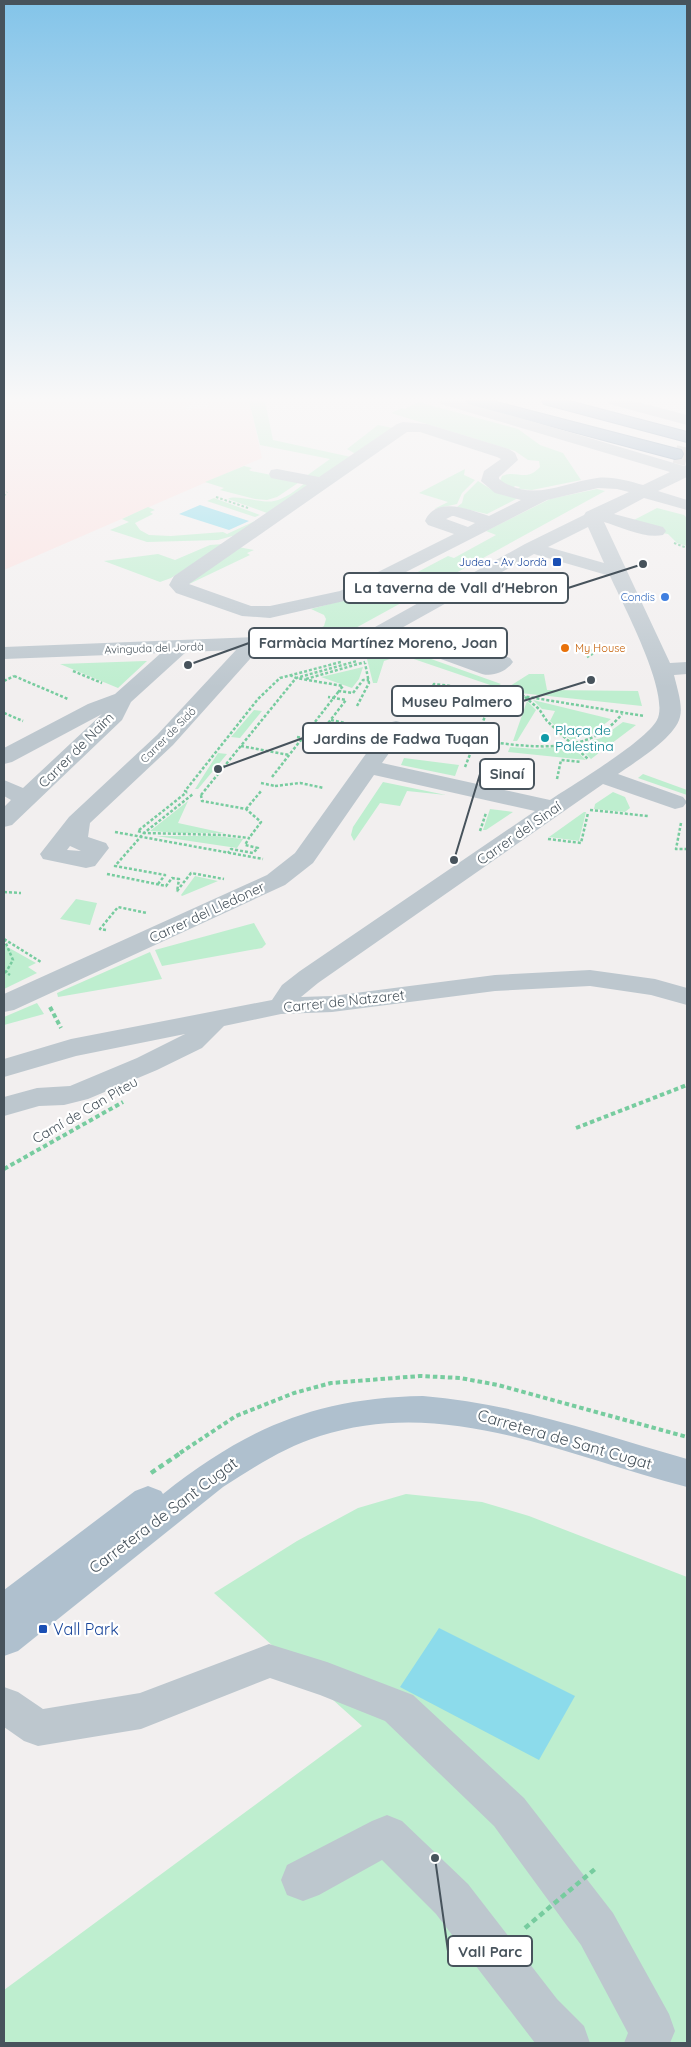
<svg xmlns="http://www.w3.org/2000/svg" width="691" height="2047" font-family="Quicksand,sans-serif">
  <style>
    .medical { fill: #fbe1e0 }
    .green { fill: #beeecf }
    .water { fill: #8cdbeb }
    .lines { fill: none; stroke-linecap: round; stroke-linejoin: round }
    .highway-tunnel { stroke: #c7c8ca; stroke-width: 18; stroke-dasharray: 18 9; stroke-linecap: butt }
    .highway-casing { stroke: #738fa9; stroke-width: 2 }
    .path-far3 { stroke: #77cc9f; stroke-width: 2; stroke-dasharray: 2.5 2; stroke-linecap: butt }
    .path-far2 { stroke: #77cc9f; stroke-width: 2.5; stroke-dasharray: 3 2; stroke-linecap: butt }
    .path-far1 { stroke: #77cc9f; stroke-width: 4; stroke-dasharray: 4.5 3; stroke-linecap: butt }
    .path { stroke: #77cc9f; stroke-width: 4.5; stroke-dasharray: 5.5 4; stroke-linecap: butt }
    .minor { fill: #bdc7ce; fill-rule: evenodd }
    .major { fill: #afc0ce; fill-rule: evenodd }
    .highway { fill: #88a4bd; fill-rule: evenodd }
    .path-bridge-far1 { stroke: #77cc9f; stroke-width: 2.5; stroke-dasharray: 3 2; stroke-linecap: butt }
    .path-bridge { stroke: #77cc9f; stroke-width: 4.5; stroke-dasharray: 5.5 4; stroke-linecap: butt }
    .transit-dot { fill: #1a4fb4; stroke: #fff; stroke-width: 2 }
    .shop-dot { fill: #3f7fe0; stroke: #fff; stroke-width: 2 }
    .food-dot { fill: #e8710a; stroke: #fff; stroke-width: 2 }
    .culture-dot { fill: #0f9aa8; stroke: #fff; stroke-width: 2 }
    .labels { text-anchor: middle; stroke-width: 4.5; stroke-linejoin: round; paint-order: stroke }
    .far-transit-label { font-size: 11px; fill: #164399; stroke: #fff; text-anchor: end }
    .far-shop-label { font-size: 11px; fill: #366cbe; stroke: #fff; text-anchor: end }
    .far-street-label { font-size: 11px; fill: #47535c; stroke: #fff }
    .far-food-label { font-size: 11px; fill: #c56008; stroke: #fff; text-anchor: start }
    .culture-label { font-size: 14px; fill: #0d838f; stroke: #fff; text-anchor: start }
    .street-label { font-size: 14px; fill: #47535c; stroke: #fff }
    .near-street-label { font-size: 16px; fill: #47535c; stroke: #fff }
    .near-transit-label { font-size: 16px; fill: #164399; stroke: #fff; text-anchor: start }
    .leader { fill: none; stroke: #47535c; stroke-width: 2 }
    .callout-dot { fill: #47535c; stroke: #fff; stroke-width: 2 }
    .callout { fill: #fff; stroke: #47535c; stroke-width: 2 }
    .callout-label { font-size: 15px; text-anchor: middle; font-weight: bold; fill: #47535c }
  </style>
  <rect width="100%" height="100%" fill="#f2efef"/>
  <!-- medical -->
  <path class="medical" d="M 4,401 L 196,401 L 182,409 L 190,410 L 196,408 L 209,407 L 209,401 L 249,401 L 262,458 L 4,570 Z"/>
  <!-- green -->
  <path class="green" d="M 249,401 L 265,401 L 273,440 L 351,457 L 320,479 L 305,477 L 330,459 L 260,445 Z
    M 418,402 L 518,429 L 540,445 L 563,453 L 581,480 L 532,490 L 518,489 L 520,487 L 515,486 L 513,488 L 500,481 L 502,476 C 517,469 525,483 540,467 L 539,461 L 528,460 L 515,451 L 391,413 L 402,408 L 405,409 Z
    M 378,425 L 393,428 L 359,453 L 354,453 L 347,449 Z
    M 244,466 L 252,468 L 249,470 L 251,471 L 296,480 L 298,483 L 277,497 L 267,500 L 255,499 L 220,490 L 224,488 L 205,482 Z
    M 465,469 L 464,475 L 475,480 L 462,493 L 457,504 L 434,509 L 448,502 L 419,493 Z
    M 478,481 L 492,490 L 518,498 L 487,514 L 457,507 L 462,503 L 464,495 Z
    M 305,483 L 311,484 L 267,513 L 228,499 C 235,494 262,504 274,501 C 285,499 296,490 305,483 Z
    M 597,489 L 605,491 L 352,630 L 315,631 L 324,626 L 326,619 L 324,615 L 311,609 L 356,597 L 406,573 L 412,575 L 448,556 L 454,558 L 496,535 L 486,531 L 550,499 Z
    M 214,498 L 260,515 L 255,517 L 207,501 Z
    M 148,507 L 155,510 L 150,512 L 153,514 L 135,523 L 140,530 L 149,535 L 171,536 L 223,532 L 227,534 L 259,519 L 236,535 L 218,540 L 147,542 L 110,530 L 129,522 L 122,519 Z
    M 657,508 L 684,515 L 687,518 L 687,546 L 677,543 L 668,534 L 656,532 L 632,521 Z
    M 224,544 L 171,578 L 160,582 L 104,561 L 158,554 L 175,560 L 210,545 Z
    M 238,547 L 254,550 L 247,553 L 250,555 L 187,585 Z
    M 392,645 L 501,684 L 496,687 L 402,655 L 384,661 L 377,683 L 373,683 L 367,659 Z
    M 145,661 L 147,661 L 118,688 L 60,664 Z
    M 363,667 L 359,679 L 352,688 L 321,677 Z
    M 529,674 L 544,674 L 547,690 L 638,691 L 642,706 L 502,691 Z
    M 533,700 L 611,719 L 592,734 L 571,740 L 550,721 L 555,711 L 542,709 Z
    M 527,701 L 536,710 L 517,741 L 513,741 Z
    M 254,710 L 262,711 L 240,738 L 231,737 Z
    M 623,722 L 636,725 L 591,759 L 577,745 L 601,738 Z
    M 571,746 L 586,760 L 508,752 L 510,747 L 536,749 Z
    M 218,753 L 227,754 L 198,789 L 195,789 Z
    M 404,758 L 459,765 L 455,776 L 401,765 Z
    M 643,774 L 687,790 L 687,795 L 638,778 Z
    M 383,782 L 446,795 L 407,791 L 400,806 L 380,803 L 354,841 L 351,835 L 353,827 Z
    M 613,792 L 625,797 L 630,808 L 625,812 L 594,809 L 595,804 Z
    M 188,801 L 178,823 L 224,833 L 180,833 L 150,831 Z
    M 490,809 L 513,812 L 486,830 L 483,830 Z
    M 584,812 L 586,812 L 579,841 L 549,837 Z
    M 156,836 L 216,836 L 243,839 L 237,848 Z
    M 195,876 L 218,881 L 182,896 L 181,895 Z
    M 76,899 L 97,903 L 90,925 L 60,919 Z
    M 254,923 L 266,944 L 262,948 L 162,966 L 155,950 Z
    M 4,945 L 36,963 L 28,967 L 37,973 L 4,989 Z
    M 150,952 L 162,979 L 58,997 L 57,993 Z
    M 37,1003 L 44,1014 L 4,1025 L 4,1017 Z
    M 406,1494 L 482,1502 L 529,1516 L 687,1577 L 687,2043 L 4,2043 L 4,1990 L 362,1726 L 214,1593 L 297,1541 L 358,1508 Z"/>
  <!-- water -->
  <path class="water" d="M 200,505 L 249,521 L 229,530 L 179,514 Z
    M 439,1628 L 575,1696 L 539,1760 L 400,1687 Z"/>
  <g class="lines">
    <!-- highway-tunnel -->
    <path class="highway-tunnel" d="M 675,454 L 687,457"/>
    <defs>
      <path id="highway" d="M 466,401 L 493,401 L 681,450 L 683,454 L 681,458 L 675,459 L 468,404 Z
        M 542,401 L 569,401 L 687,432 L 687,442 L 544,404 Z"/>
    </defs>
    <!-- highway casing -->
    <use href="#highway" class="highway-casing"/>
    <!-- path-far3 -->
    <path class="path-far3" d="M 4,496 L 7,492
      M 216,497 L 248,508
      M 674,543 L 687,548
      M 578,646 L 596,652 L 586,658"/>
    <!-- path-far2 -->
    <path class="path-far2" d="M 73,671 L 102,683
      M 290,675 L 296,678 L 343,686 L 339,691 L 353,693 L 363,680 L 369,680
      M 14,676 L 68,699
      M 306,679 L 365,662
      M 4,681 L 14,676
      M 492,691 L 644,716
      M 525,697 L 539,709 L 547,721 L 588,759
      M 357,706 L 369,683 L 365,663
      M 4,713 L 23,721
      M 421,713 L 434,684 L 476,689
      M 331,720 L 345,723
      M 301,740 L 321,743 L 338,721
      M 476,740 C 517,745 572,756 608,728 C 613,724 618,719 622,714
      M 241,746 L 289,755
      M 465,767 L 495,691
      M 272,777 L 339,691
      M 557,779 L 561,760 L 581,762
      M 275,786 L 300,783 L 324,788
      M 187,792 L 185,791 L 258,699 L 280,678 L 341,662
      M 201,795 L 296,678 L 357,661
      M 201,795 L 202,801 L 246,809 L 261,822 L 249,838
      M 246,809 L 262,790
      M 590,810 L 648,816
      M 681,823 L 676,849 L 687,849
      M 139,830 L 187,792
      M 138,831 L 144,833 L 193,794
      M 480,831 L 486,813
      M 115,832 L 263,859
      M 548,839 L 581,843 L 588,813
      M 107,874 L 166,886 L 172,878 L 179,879 L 177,892
      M 158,884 L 165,875 L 115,866 L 144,833 L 223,835 L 249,838 L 245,845 L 258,848 L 253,853 L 231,849 L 228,853
      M 177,891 L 191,873 L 224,879
      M 4,892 L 21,893
      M 106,930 L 100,929 L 118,907 L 147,913
      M 4,939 L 13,960 L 6,972
      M 4,971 L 10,975"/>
    <!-- path-far1 -->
    <path class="path-far1" d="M 50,1007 L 61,1028
      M 576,1128 L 687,1085
      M 4,1169 L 123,1102
      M 180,1453 L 236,1416 L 294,1393 L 331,1383 L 420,1376 L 460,1378 L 498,1385 L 687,1437"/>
    <!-- path -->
    <path class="path" d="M 151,1473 L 182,1452"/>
    <!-- minor -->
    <path class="minor" d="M 439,401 L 464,401 L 684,466 L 687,465 L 687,477 L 658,491 L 687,500 L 687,510 L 644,498 L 614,514 L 663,527 L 666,531 L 663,535 C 645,539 621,527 604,522 L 670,663 L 687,662 L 687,674 L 674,675 C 677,688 683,705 680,717 C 675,738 635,762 618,774 L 683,797 L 687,802 L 683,807 L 675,809 L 603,784 L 318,983 L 301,997 L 332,996 L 495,975 L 590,970 L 655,979 L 687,988 L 687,1005 L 651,995 L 590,986 L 495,991 L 332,1012 L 281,1014 L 224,1026 L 202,1048 L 157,1070 L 88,1099 L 64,1105 L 39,1106 L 4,1116 L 4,1097 L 37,1088 L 70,1086 L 137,1058 L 185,1034 L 76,1056 L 4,1077 L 4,1059 L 71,1039 L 272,1000 L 282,985 L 300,971 L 535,811 L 374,775 L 313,863 L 285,885 L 14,1010 L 4,1012 L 4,994 L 267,875 L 295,853 L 388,723 L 396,721 L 404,723 L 407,728 L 382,763 L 550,800 C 574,784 645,742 657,720 C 671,694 622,603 610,576 L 534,554 L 398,630 L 419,637 L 434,631 L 510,658 L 513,662 C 506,672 493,677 482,674 L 383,638 L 363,645 L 259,649 L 173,745 L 90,823 L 88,837 L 106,843 L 109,848 L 95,866 L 86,868 L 43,859 L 40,854 L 69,817 L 157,735 L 236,650 L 186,652 L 131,702 L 122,720 L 12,825 L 4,827 L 4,807 L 11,800 L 4,796 L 4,780 L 23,788 L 102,714 L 12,762 L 4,764 L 4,748 L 88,704 L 115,694 L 161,653 L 4,659 L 4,647 L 360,633 L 375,627 L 525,544 L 584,515 L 586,512 L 629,492 L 617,489 L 598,488 L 547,500 L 353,599 L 270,618 L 242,616 L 176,593 L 169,585 L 174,576 L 307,485 L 271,478 L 269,474 L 271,470 L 277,469 L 319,477 L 397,424 L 403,422 L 427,424 L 509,449 L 515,453 L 518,460 L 499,477 L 499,479 C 532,503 561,483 597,478 C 612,476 628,481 643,485 L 670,472 L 441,404 ZM 407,432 L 420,432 L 497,457 L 501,459 L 484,471 L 481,481 L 495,493 L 521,500 L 489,516 C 470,510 436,495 425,521 L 428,525 L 454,534 L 340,591 L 270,606 L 251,606 L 189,584 ZM 452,516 L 454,516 L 475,523 L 468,527 L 446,519 ZM 588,527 L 604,563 L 548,547 ZM 70,846 L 81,851 L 67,850 Z
      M 607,401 L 634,401 L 687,415 L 687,425 L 609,404 Z
      M 269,1644 L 327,1662 L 413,1695 L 524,1798 L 613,1913 L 669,2014 L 675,2031 L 670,2043 L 624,2043 L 628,2033 L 581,1945 L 494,1826 L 385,1721 L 320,1695 L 270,1678 L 141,1729 L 38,1746 L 24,1741 L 4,1727 L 4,1687 L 18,1692 L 43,1709 L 140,1693 Z
      M 387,1815 L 402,1821 L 468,1884 L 557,1999 L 584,2026 L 590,2043 L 535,2043 L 436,1914 L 382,1860 L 319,1895 L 303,1901 L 287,1895 L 281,1880 L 287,1865 L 372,1821 Z"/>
    <!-- major -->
    <path class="major" d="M 423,1396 C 514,1403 600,1434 687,1459 L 687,1487 C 567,1457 447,1395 320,1436 C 285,1447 254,1467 223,1487 L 18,1651 L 4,1656 L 4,1590 L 135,1491 L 148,1486 L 161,1491 L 163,1494 C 247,1428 315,1398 423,1396 Z"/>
    <!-- highway -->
    <use href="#highway" class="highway"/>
    <!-- path-bridge-far1 -->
    <path class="path-bridge-far1" d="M 297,737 L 315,740 L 346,700 L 328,697
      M 261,783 L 275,786
      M 4,939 L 41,962"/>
    <!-- path-bridge -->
    <path class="path-bridge" d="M 525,1928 L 595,1869"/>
  </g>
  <!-- sky -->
  <linearGradient id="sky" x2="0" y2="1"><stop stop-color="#83c4e9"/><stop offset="0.58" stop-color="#f9f8f8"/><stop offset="1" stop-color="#f9f8f8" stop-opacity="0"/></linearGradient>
  <rect width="691" height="688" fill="url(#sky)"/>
  <!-- markers -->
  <g class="transit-dot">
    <rect x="552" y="557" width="10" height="10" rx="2.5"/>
    <rect x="38" y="1624" width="10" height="10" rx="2.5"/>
  </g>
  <circle class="shop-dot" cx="665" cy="597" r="5"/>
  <circle class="food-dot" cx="565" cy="648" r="5"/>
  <circle class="culture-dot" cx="545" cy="738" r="5"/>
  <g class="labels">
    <!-- far-transit labels -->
    <g class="far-transit-label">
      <text x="547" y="566">Judea - Av Jordà</text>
    </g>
    <!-- far-shop labels -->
    <g class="far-shop-label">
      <text x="655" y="601">Condis</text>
    </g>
    <!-- far-street labels -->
    <g class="far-street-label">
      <text transform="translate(154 648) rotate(-2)" y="4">Avinguda del Jordà</text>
      <text transform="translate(168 735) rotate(-45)" y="4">Carrer de Sidó</text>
    </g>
    <!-- far-food labels -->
    <g class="far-food-label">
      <text x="575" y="652">My House</text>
    </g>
    <!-- culture labels -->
    <g class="culture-label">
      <text x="555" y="735">Plaça de<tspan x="555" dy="16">Palestina</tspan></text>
    </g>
    <!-- street labels -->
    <g class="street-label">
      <text transform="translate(76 750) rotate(-45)" y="5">Carrer de Naïm</text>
      <text transform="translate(519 833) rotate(-35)" y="5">Carrer del Sinaí</text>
      <text transform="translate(207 912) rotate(-25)" y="5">Carrer del Lledoner</text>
      <text transform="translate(344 1001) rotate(-6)" y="5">Carrer de Natzaret</text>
      <text transform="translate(85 1110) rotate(-30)" y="5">Camí de Can Piteu</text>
    </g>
    <!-- near-street labels -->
    <g class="near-street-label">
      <text transform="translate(565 1439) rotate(16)" y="6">Carretera de Sant Cugat</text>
      <text transform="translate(163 1515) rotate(-37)" y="6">Carretera de Sant Cugat</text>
    </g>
    <!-- near-transit labels -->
    <g class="near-transit-label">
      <text x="53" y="1635">Vall Park</text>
    </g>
  </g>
  <!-- callouts -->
  <path class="leader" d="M643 564L568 588M188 665L249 643M591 680L523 701M218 769L303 738M454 860L480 774M435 1858L448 1951"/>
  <g class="callout-dot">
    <circle cx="643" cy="564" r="5"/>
    <circle cx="188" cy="665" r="5"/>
    <circle cx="591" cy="680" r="5"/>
    <circle cx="218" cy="769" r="5"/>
    <circle cx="454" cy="860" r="5"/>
    <circle cx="435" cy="1858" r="5"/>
  </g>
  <g class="callout">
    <rect x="344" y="573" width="224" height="30" rx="5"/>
    <rect x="249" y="628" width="258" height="30" rx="5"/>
    <rect x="392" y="686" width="131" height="30" rx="5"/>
    <rect x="303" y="723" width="196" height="30" rx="5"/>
    <rect x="480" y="759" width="54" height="30" rx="5"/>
    <rect x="448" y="1936" width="84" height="30" rx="5"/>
  </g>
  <g class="callout-label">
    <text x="456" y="593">La taverna de Vall d'Hebron</text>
    <text x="378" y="648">Farmàcia Martínez Moreno, Joan</text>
    <text x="457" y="707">Museu Palmero</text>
    <text x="401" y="744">Jardins de Fadwa Tuqan</text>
    <text x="507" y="779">Sinaí</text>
    <text x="490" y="1957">Vall Parc</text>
  </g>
  <!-- border -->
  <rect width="691" height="2047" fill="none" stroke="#47535c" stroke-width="10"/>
</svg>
